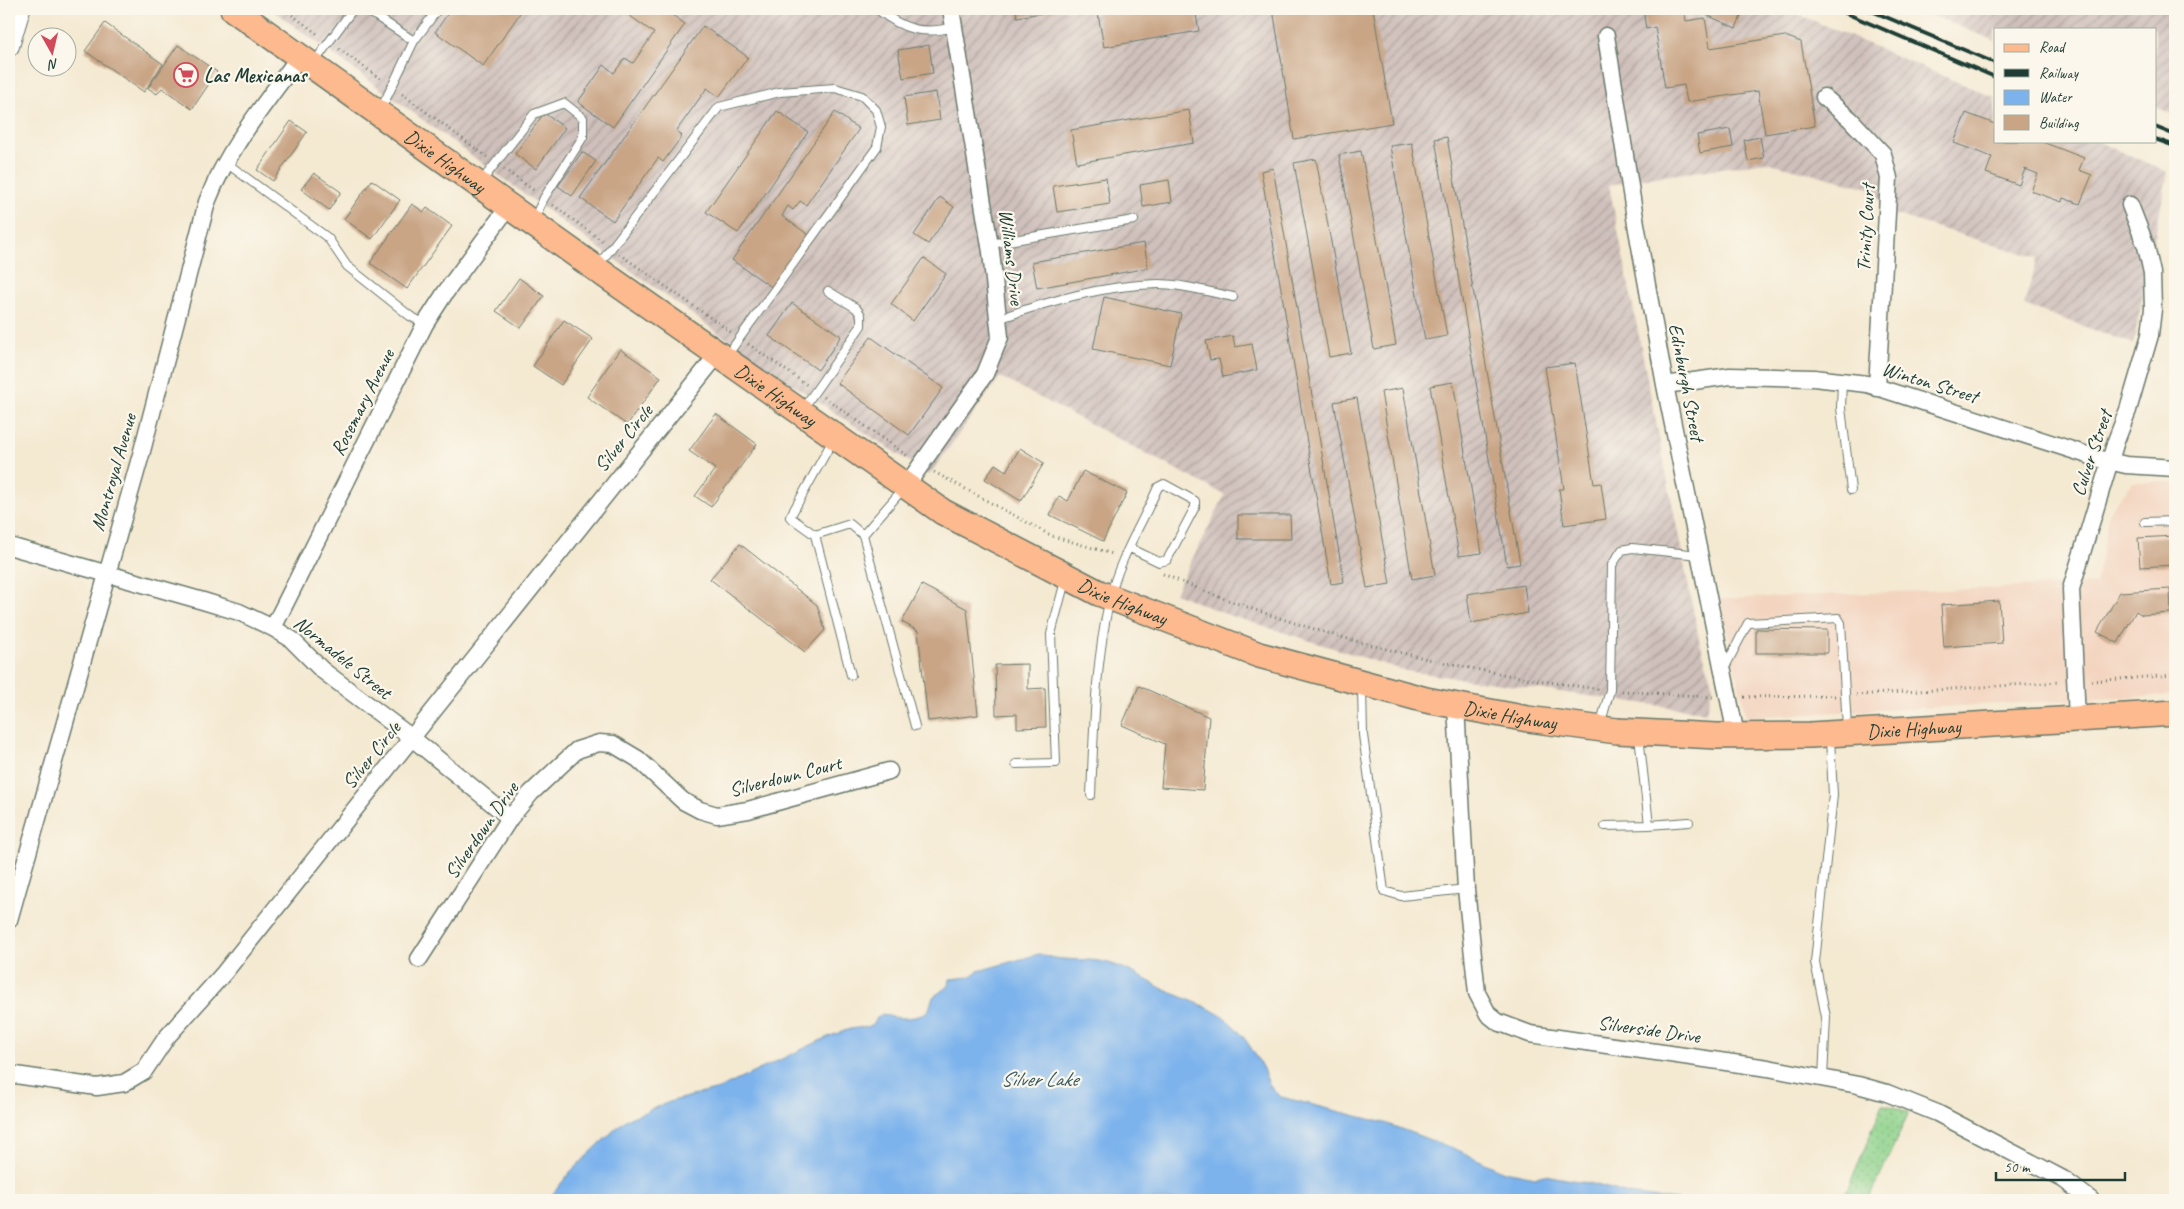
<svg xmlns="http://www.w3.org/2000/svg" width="2184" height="1209" font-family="Caveat,sans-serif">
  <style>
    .built { fill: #f3d4bf }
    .industrial { fill: url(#industrial-furrows) }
    .green { fill: url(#green-dots); stroke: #568860 }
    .water { fill: #7db3ec; stroke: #4e7890 }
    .building { fill: #c9a586 }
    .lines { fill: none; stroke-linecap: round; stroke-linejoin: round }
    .service-casing { stroke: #6a796b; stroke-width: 10 }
    .minor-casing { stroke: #6a796b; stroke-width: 19 }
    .tertiary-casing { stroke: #6a796b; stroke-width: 22 }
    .primary-casing { stroke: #6a796b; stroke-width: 28 }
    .path { stroke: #6a796b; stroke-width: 3; stroke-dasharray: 1 4; stroke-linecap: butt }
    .service { stroke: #fff; stroke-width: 8 }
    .minor { stroke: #fff; stroke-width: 16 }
    .tertiary { stroke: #fff; stroke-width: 20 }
    .primary { stroke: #fcba8e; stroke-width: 25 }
    .rail { stroke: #1f3d34; stroke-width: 4 }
    .labels { text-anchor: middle; stroke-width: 4.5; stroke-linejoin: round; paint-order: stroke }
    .poi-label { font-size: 20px; font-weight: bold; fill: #1f3d34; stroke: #fbf7ec; text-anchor: start }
    .street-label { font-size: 20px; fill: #1f3d34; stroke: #fbf7ec }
    .water-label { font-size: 21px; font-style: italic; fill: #365a62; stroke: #fbf7ec }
  </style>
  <defs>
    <pattern id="industrial-furrows" width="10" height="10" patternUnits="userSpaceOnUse" patternTransform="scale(1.25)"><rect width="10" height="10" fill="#cfc0bb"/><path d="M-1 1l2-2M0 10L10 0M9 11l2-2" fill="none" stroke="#a79d99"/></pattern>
    <pattern id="green-dots" width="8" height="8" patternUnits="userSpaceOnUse" patternTransform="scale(1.25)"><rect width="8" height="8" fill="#8ed28b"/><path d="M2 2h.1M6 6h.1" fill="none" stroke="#73ac72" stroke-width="1.8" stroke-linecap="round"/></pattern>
  </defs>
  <rect width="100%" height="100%" fill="#fbf7ec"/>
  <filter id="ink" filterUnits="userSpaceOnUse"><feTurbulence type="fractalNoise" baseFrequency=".02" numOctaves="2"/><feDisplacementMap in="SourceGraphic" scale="10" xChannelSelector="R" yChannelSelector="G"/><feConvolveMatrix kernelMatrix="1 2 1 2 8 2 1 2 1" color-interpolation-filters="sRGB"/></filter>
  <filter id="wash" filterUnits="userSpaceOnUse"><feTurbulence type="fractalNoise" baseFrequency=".0096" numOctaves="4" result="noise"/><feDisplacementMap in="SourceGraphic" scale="20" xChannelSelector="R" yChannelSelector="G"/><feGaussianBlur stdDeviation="1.12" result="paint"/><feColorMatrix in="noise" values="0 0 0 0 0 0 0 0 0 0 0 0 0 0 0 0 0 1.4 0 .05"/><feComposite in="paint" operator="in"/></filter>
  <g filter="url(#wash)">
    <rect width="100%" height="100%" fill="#f4e9d1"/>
    <!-- built -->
    <path class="built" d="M 2133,482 L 2175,482 L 2175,695 L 1746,717 L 1720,599 L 2096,584 L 2110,510 Z"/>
    <!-- industrial -->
    <path class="industrial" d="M 271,9 L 1786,9 L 1995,98 L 1995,141 L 2097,141 L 2168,172 L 2133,344 L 2024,305 L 2038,258 L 1893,214 L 1869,188 L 1766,162 L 1641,179 L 1609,185 L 1699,639 L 1713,687 L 1706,712 L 1406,671 L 1228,615 L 1175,593 L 1225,495 L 1000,377 L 929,475 L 769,369 L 571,228 Z
      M 1916,9 L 2175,9 L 2175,115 L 2155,107 L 2155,29 L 1995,29 L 1995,41 Z"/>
    <!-- green -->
    <path class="green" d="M 1883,1104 L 1909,1112 L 1869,1200 L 1843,1200 Z"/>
    <!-- water -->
    <path class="water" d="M 1039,954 C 1063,962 1075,958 1099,961 C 1125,965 1143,979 1165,990 C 1185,999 1210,1006 1227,1020 C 1242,1032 1252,1049 1261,1065 C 1269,1080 1266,1086 1281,1097 L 1385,1123 L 1460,1151 L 1500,1170 L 1535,1177 L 1545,1175 L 1593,1184 L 1628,1194 L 1677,1200 L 548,1200 L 571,1171 L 625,1120 L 672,1101 L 719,1089 L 830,1036 L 850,1029 L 871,1026 L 877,1018 L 882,1014 C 894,1019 920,1021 929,1009 C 931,1005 931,1001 933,997 L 949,986 L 950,979 L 969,977 L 978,971 Z"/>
    <g id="blocks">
      <!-- building -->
      <path class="building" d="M 451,9 L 523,9 L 483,66 L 435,32 Z
        M 629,9 L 664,9 L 685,24 L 613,127 L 578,102 L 604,65 L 614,73 L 625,58 L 633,63 L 654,33 L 626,13 Z
        M 1016,9 L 1055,9 L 1055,11 L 1017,17 Z
        M 1097,9 L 1195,9 L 1199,31 L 1104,47 Z
        M 1273,9 L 1373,9 L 1392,123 L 1294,139 Z
        M 1643,9 L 1684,9 L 1686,21 L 1705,18 L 1710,48 L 1785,36 L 1801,42 L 1815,126 L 1765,134 L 1758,91 L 1687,102 L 1684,85 L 1665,88 L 1655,27 L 1646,29 Z
        M 1693,9 L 1732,9 L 1742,14 L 1736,28 Z
        M 105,23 L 163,64 L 144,92 L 85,51 Z
        M 703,26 L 748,57 L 719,97 L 707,88 L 677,130 L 682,136 L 663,162 L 658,158 L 613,221 L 580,198 Z
        M 178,45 L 217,72 L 192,109 L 162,88 L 157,94 L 148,88 Z
        M 929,45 L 933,73 L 903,78 L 898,50 Z
        M 936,92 L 940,120 L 908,125 L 904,97 Z
        M 1189,110 L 1194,143 L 1077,163 L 1071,130 Z
        M 777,111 L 808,132 L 738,233 L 706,212 Z
        M 835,112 L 859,129 L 806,205 L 800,201 L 793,210 L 788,206 L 782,216 L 810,236 L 773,288 L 732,260 Z
        M 544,113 L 565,128 L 536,169 L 515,154 Z
        M 1966,113 L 1995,124 L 1995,141 L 2040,141 L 2084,158 L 2079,170 L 2092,175 L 2080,204 L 2063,198 L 2062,202 L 2031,191 L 2038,174 L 2025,169 L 2019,185 L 1986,173 L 1992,157 L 1954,143 Z
        M 291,121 L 307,132 L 273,181 L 257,170 Z
        M 1730,129 L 1733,147 L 1700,153 L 1697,135 Z
        M 1447,137 L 1520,564 L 1507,566 L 1435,139 Z
        M 1760,137 L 1764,158 L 1748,161 L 1744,140 Z
        M 1412,143 L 1447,336 L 1425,340 L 1390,146 Z
        M 1361,151 L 1396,345 L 1374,349 L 1339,155 Z
        M 582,152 L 596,161 L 572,196 L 558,186 Z
        M 1316,159 L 1351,353 L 1329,357 L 1294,163 Z
        M 1273,168 L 1344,582 L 1331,584 L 1261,171 Z
        M 314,173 L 341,192 L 329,210 L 301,189 Z
        M 1106,178 L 1110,204 L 1057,212 L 1053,186 Z
        M 372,180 L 400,200 L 372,239 L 344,219 Z
        M 1169,180 L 1172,202 L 1143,207 L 1140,185 Z
        M 940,197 L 954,207 L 928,244 L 914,235 Z
        M 412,204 L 424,212 L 427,208 L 452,226 L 407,289 L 370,263 Z
        M 1144,243 L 1148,268 L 1037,288 L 1032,262 Z
        M 924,258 L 946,274 L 913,321 L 891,304 Z
        M 519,278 L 544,296 L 521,328 L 496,311 Z
        M 1104,297 L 1181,314 L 1170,365 L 1093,349 Z
        M 792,303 L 841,336 L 818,370 L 769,336 Z
        M 564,320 L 593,339 L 561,385 L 533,366 Z
        M 1233,336 L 1235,347 L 1252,344 L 1257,370 L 1223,377 L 1219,359 L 1210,360 L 1206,341 Z
        M 871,337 L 943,388 L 909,435 L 837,383 Z
        M 620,349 L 661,377 L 627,425 L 587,397 Z
        M 1575,363 L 1594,484 L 1601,483 L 1606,519 L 1564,525 L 1559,489 L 1564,489 L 1545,367 Z
        M 1453,382 L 1482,553 L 1459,556 L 1430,386 Z
        M 1403,388 L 1435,575 L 1412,579 L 1381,392 Z
        M 1357,398 L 1390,584 L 1367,588 L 1334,402 Z
        M 716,414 L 757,444 L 711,507 L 695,496 L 715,469 L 689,451 Z
        M 1020,448 L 1044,463 L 1021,501 L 985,479 L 995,464 L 1006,471 Z
        M 1083,471 L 1127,493 L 1103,541 L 1050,515 L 1059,496 L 1068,501 Z
        M 1238,515 L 1290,515 L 1291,539 L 1238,539 Z
        M 2175,536 L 2175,565 L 2140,567 L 2138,538 Z
        M 740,544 L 817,605 L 825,630 L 805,652 L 710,579 Z
        M 922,585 L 967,609 L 978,715 L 928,721 L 918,631 L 902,622 Z
        M 1524,585 L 1528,613 L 1471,623 L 1467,594 Z
        M 2170,589 L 2171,613 L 2142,615 L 2136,611 L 2118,643 L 2097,632 L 2120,592 Z
        M 1999,601 L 2002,643 L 1944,647 L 1941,605 Z
        M 1756,629 L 1827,630 L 1827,653 L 1756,653 Z
        M 1028,664 L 1028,689 L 1045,688 L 1046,727 L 1017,728 L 1017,714 L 996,715 L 995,665 Z
        M 1139,686 L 1209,717 L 1203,790 L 1161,787 L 1165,744 L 1122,725 Z"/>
    </g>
  </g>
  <g filter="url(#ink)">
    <use href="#blocks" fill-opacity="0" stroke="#6a796b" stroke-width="1"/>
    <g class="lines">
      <defs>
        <path id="service" d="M 365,9 L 414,41
          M 877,9 C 904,30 921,35 955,27
          M 313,64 L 353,9
          M 380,111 L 414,41 L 438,9
          M 225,162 L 328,238 L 347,266 L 410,316 L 425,324
          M 481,182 L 534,114 L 564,103 L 583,118 L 583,137 L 544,198 L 533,221
          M 990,244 L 1134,220
          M 597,267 L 719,107 L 780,92 L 835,88 L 862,96 L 876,110 L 881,127 L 877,147 L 726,357
          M 998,319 C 1049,301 1104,285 1158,284 C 1183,284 1209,292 1233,297
          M 1842,381 L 1841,408 L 1851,490
          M 802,410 L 861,326 L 861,315 L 856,308 L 828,291
          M 833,440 L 790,517 L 815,535 L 850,524 L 863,535
          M 903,489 L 863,535 L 915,726
          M 2145,522 L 2175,521
          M 815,535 L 851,675
          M 1724,669 L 1748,623 L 1838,618 L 1841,623 L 1847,728
          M 1362,688 L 1363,735 L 1384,891 L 1401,896 L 1466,889
          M 1600,726 L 1610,690 L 1612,565 L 1622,550 L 1632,548 L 1699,555
          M 1639,736 L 1649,825 L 1689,822
          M 1016,764 L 1056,763 L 1051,634 L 1065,581
          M 1091,795 C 1094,729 1095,663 1110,598 C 1119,559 1142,524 1158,487 L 1164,484 L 1195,501 L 1195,507 L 1167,560 L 1159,562 L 1130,548
          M 1605,826 L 1649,825
          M 1823,1078 L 1826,1017 L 1815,962 L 1833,795 L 1830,738"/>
        <path id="minor" d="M 1606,36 L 1636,224 L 1665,385 L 1736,735
          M 1824,97 L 1850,119 L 1883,154 L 1889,178 L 1877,388
          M 1665,385 L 1730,376 L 1814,378 L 1867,384 L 2100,459 L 2126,465 L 2175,468
          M 906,486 L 985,374 L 1000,337 L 991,252 L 951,9
          M 9,546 L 203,601 L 239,612 L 273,628 L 291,639 L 322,670 L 412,738 L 510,818
          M 273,628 L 425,324 L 445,293 L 509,206
          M 1456,706 L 1466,889 L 1477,993 L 1488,1014 L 1498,1022 L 1530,1034 L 1768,1068 L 1858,1085 L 1887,1093 L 1937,1113 L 2063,1179 L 2091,1200
          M 2077,719 L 2071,589 L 2116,441 L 2128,410 L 2150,335 L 2153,309 L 2152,273 L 2146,246 L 2130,205
          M 9,920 L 142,451 L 207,202 C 228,148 265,103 300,56
          M 419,959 L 510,818 L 531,793 L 577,750 L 599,743 L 613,744 L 638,759 L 683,801 L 700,810 L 717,815 L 748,810 L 889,771
          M 9,1074 L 97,1087 L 124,1083 L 144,1071 L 166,1038 L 224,973 L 718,354"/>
        <path id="tertiary" d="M 9,46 L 20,9"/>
        <g id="primary">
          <path id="s1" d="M 233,9 L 595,268 L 943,512 L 1099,593 L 1259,655 L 1426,700 L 1528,719 L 1617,731 L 1717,736 L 1810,735 L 2175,713"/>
        </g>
      </defs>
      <!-- service casing -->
      <use href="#service" class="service-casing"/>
      <!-- minor casing -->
      <use href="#minor" class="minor-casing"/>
      <!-- tertiary casing -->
      <use href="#tertiary" class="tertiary-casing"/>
      <!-- primary casing -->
      <use href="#primary" class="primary-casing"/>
      <!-- path -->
      <path class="path" d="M 284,9 L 319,35
        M 339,49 L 382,80
        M 402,94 L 487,157
        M 504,169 L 536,192
        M 553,205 L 602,241
        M 619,254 L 731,332
        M 748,344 L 807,385
        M 824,397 L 909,457
        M 934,472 L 1052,536 L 1113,554
        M 1163,574 C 1302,634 1448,669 1598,689
        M 2091,681 L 2175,675
        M 1622,691 L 1713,697
        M 1856,695 L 2060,682
        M 1744,697 L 1835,696"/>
      <!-- service -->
      <use href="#service" class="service"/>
      <!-- minor -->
      <use href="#minor" class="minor"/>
      <!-- tertiary -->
      <use href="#tertiary" class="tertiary"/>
      <!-- primary -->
      <use href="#primary" class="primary"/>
      <!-- rail -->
      <path class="rail" d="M 1836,9 L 1995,77
        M 1867,9 L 1995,63
        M 2155,127 L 2175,135
        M 2155,139 L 2175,146"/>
    </g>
  </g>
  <!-- icons -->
  <defs>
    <symbol id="supermarket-ring" viewBox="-11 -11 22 22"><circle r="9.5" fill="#fbf7ec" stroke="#d1495b" stroke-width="1.5"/><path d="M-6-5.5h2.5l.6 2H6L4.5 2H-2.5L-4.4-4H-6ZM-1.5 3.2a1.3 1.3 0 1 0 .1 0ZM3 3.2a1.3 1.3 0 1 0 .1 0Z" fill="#d1495b"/></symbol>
  </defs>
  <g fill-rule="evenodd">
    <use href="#supermarket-ring" x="172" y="61" width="28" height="28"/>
  </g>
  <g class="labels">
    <!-- poi labels -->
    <g class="poi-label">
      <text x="204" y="82">Las Mexicanas</text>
    </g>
    <!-- street labels -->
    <g class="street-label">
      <text dy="7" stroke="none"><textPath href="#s1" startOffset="261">Dixie Highway</textPath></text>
      <text transform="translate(1865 228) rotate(-87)" y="7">Trinity Court</text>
      <text transform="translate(1012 257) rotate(83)" y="7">Williams Drive</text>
      <text transform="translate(1687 382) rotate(79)" y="7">Edinburgh Street</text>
      <text transform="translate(1930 382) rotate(17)" y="7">Winton Street</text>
      <text dy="7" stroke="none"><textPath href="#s1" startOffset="666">Dixie Highway</textPath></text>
      <text transform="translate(362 402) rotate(-63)" y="7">Rosemary Avenue</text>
      <text transform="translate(623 438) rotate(-51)" y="7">Silver Circle</text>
      <text transform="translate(2091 453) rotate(-71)" y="7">Culver Street</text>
      <text transform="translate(113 472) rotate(-74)" y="7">Montroyal Avenue</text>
      <text dy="7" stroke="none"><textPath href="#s1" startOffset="1071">Dixie Highway</textPath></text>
      <text transform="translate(343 657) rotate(39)" y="7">Normadele Street</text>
      <text dy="7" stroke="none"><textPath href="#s1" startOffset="1476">Dixie Highway</textPath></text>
      <text dy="7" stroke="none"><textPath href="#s1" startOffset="1881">Dixie Highway</textPath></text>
      <text transform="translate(371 755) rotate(-51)" y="7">Silver Circle</text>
      <text transform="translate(785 776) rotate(-14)" y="7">Silverdown Court</text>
      <text transform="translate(481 830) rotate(-55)" y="7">Silverdown Drive</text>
      <text transform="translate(1649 1029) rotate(8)" y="7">Silverside Drive</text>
    </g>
    <!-- water labels -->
    <g class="water-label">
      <text x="1039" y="1086">Silver Lake</text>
    </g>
  </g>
  <!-- margin -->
  <rect width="2184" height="1209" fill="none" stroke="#fbf7ec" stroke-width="30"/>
  <!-- legend -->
  <rect x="1994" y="28" width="162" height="115" fill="#fbf7ec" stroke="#a3ada2"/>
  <rect x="2004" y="44" width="25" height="8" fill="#fcba8e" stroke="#a3ada2"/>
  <text x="2039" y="52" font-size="15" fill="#1f3d34">Road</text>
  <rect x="2004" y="69" width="25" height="8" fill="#1f3d34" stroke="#a3ada2"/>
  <text x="2039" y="78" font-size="15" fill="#1f3d34">Railway</text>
  <rect x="2004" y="90" width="25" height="15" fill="#7db3ec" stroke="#a3ada2"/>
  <text x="2039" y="102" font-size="15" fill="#1f3d34">Water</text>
  <rect x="2004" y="115" width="25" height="15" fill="#c9a586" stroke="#a3ada2"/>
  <text x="2039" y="128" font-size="15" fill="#1f3d34">Building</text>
  <!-- north arrow -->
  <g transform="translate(52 52) rotate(172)"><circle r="24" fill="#fbf7ec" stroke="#a3ada2"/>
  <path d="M0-4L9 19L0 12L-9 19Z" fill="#d1495b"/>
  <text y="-8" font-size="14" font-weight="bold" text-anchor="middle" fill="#1f3d34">N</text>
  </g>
  <!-- scale -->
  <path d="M1996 1172v8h129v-8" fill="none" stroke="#1f3d34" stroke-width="2.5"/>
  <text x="2004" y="1172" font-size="15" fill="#1f3d34" stroke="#fbf7ec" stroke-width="4" paint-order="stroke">50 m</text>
</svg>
